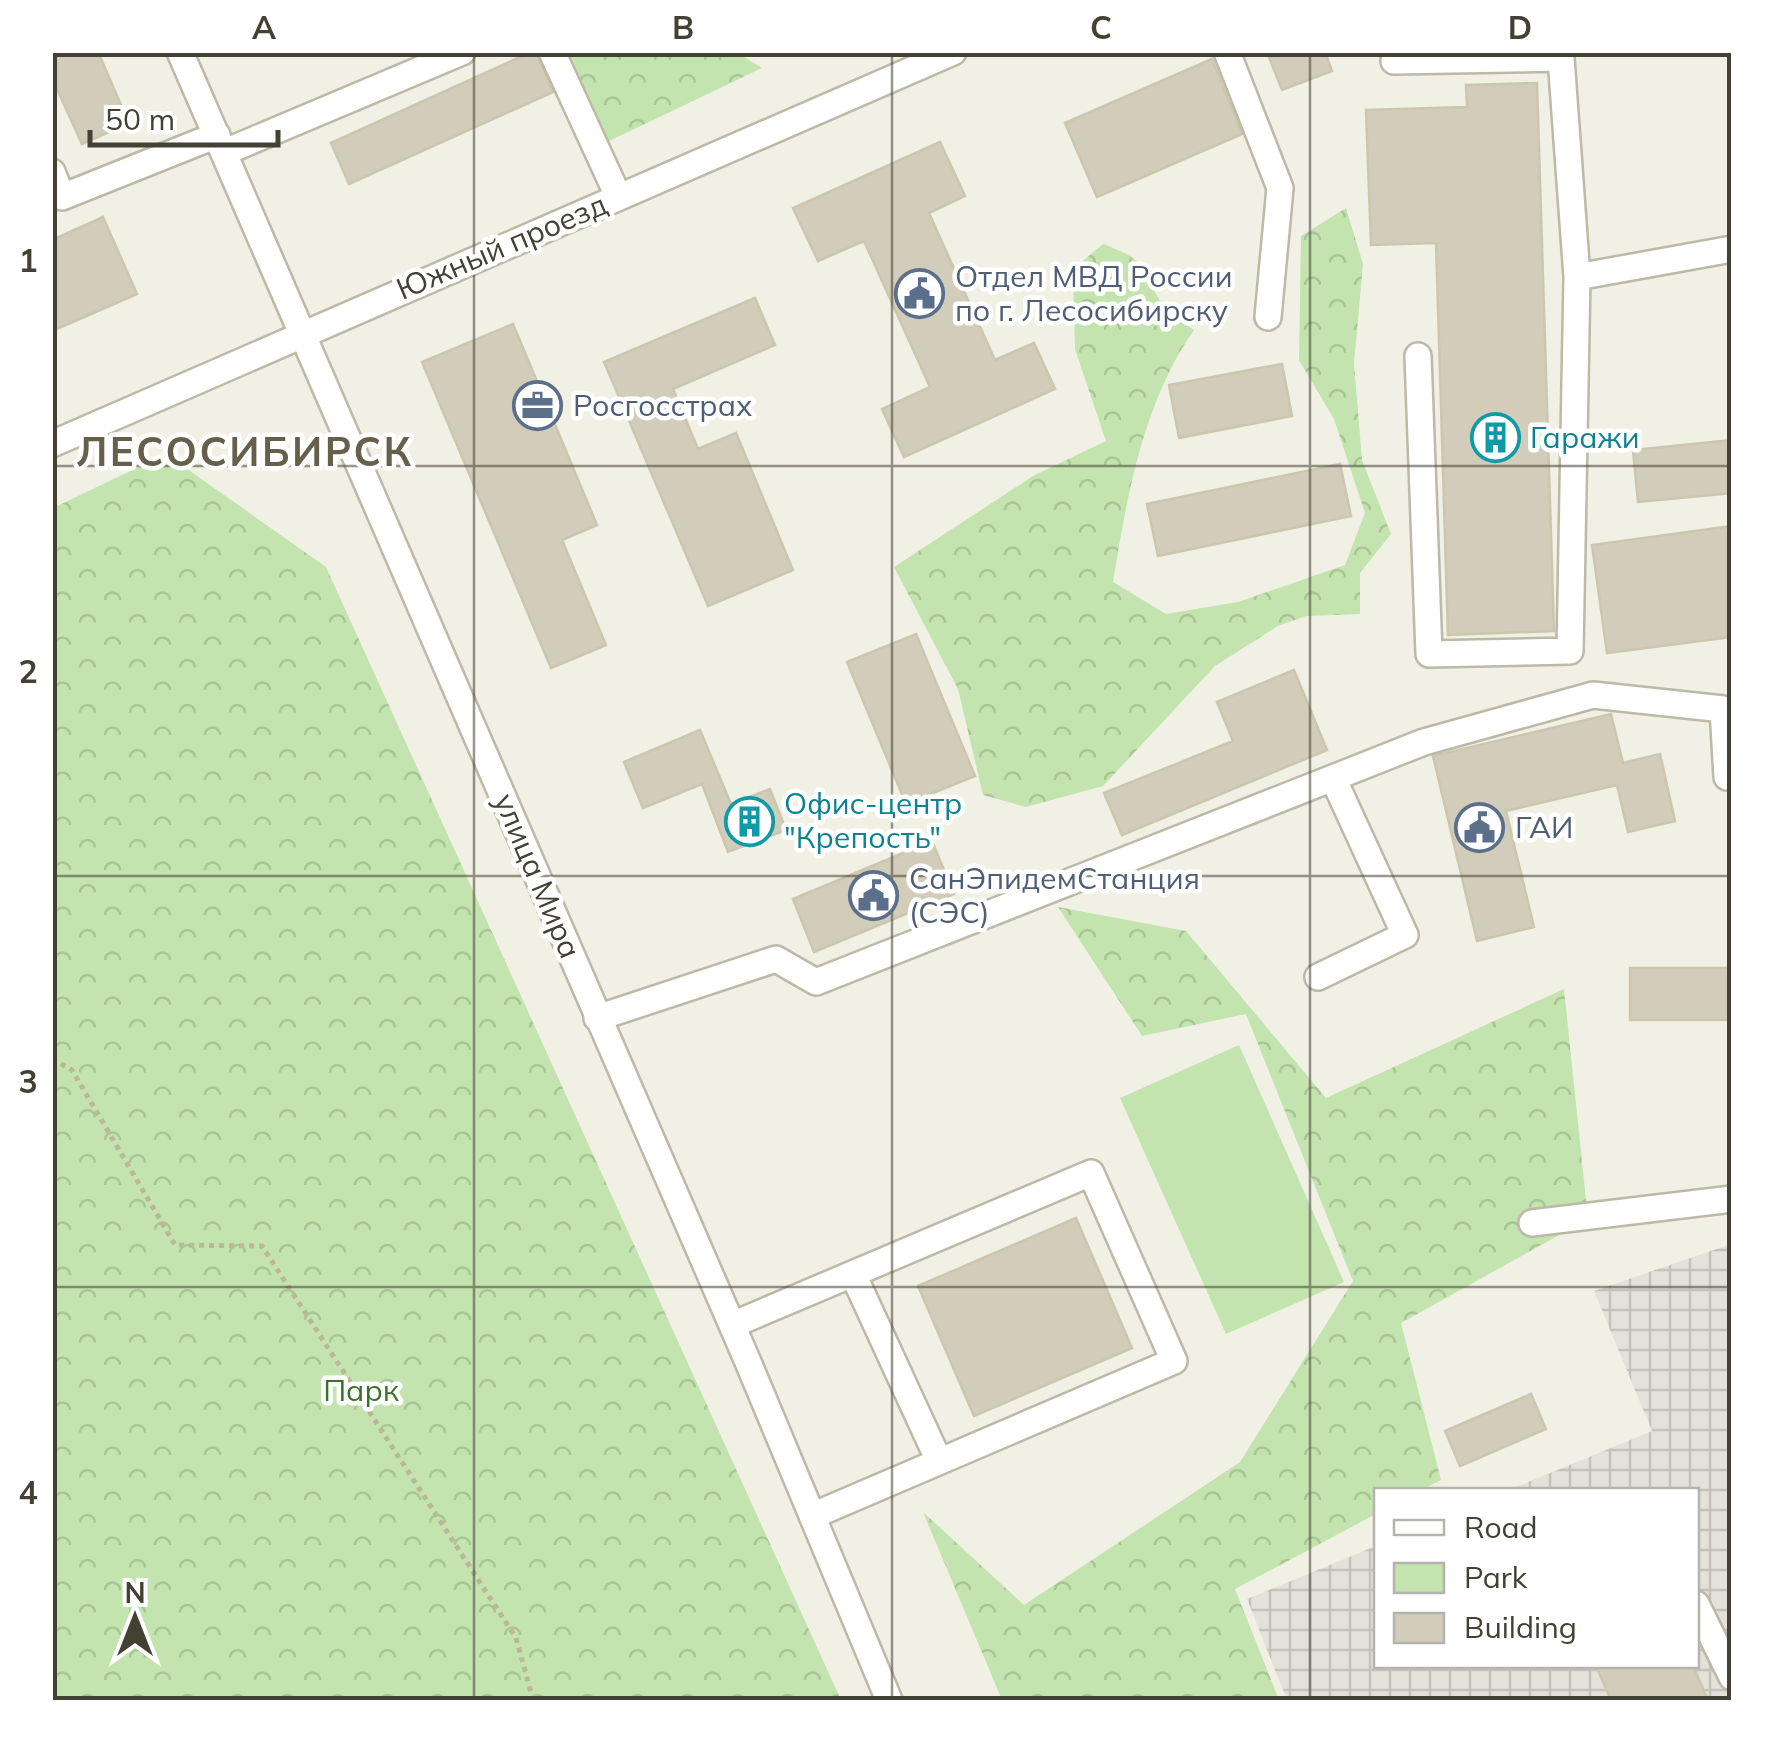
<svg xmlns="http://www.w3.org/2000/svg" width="1784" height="1753" font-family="Mulish,sans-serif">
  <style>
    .industrial { fill: url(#industrial-grid) }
    .forest { fill: url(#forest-crowns) }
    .park { fill: #c3e4ae }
    .building { fill: #d2cdba; stroke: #cdc6ae; stroke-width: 2.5 }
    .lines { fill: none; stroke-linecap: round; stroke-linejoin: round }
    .minor-casing { stroke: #bcb9a7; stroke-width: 30 }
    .path { stroke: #bdb799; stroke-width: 5; stroke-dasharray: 5 5; stroke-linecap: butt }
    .minor { stroke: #fff; stroke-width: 25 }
    .grid { fill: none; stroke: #434034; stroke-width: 2.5; stroke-opacity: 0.55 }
    .labels { text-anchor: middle; stroke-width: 9; stroke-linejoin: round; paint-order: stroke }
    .street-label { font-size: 30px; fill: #434034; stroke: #fff }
    .service-label { font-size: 30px; fill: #4e5e75; stroke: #fff; text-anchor: start }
    .culture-label { font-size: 30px; fill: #0d838f; stroke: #fff; text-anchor: start }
    .park-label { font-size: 30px; fill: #39722b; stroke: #fff }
    .district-label { font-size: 40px; font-weight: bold; letter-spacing: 2.5px; fill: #65604c; stroke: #fff }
    .neatline { fill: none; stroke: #434034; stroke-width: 4 }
    .grid-label { font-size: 32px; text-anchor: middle; font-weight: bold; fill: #434034 }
  </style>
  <defs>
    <pattern id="industrial-grid" width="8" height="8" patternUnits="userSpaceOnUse" patternTransform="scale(2.5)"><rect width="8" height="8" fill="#e3e1d9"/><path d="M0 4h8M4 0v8" fill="none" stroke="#c4c2bb"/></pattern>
    <pattern id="forest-crowns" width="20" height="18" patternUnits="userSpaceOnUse" patternTransform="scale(2.5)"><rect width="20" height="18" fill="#c3e4ae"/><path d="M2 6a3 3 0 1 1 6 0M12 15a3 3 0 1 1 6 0" fill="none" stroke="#a9c596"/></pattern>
  </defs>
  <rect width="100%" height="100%" fill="#f1f0e4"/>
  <!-- industrial -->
  <path class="industrial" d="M 1731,1244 L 1731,1700 L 1287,1700 L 1247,1599 L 1376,1546 L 1376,1666 L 1696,1666 L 1696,1490 L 1509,1490 L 1652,1431 L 1594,1291 Z"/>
  <!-- forest -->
  <path class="forest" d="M 568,53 L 738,53 L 762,68 L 605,143 Z
    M 1346,208 L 1363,264 L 1354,364 L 1362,460 L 1391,534 L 1360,573 L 1360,614 L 1306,616 L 1278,626 L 1215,666 L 1103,786 L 1026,807 L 983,795 L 958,689 L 894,567 L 1033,476 L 1106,441 L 1075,349 L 1073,269 L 1103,244 C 1161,265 1138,276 1168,311 C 1174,318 1186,324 1194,330 C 1143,403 1127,496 1113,582 L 1166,614 L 1238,602 L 1345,565 L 1365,513 L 1334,419 L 1299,360 L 1301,236 Z
    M 166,454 L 326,567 L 841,1700 L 53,1700 L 53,508 Z
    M 1058,907 L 1186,931 L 1326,1098 L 1564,989 L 1588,1219 L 1401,1323 L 1441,1480 L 1421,1490 L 1376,1490 L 1376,1514 L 1235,1589 L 1279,1700 L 1002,1700 L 923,1512 L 1024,1605 L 1240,1462 L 1353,1281 L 1246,1014 L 1142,1036 Z"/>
  <!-- park -->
  <path class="park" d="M 1239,1045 L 1344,1282 L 1226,1334 L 1120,1098 Z"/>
  <!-- building -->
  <path class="building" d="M 52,52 L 98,52 L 129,123 L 82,144 L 52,78 Z
    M 531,52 L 536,52 L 553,92 L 349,184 L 331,143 Z
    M 1267,52 L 1325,52 L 1332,71 L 1282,90 Z
    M 1212,59 L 1242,134 L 1097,197 L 1065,123 Z
    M 1537,83 L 1554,631 L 1448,635 L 1436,243 L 1371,245 L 1366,110 L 1467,107 L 1466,85 Z
    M 940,142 L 965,196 L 929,213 L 995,360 L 1034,343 L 1055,389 L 904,457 L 882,409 L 930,387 L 864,241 L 818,261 L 793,208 Z
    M 103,217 L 137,294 L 52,331 L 52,240 Z
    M 755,298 L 775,345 L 673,389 L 698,449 L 736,433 L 793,570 L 708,606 L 604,362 Z
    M 513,324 L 597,525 L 562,540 L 606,645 L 551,668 L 422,362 Z
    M 1282,364 L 1292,416 L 1179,438 L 1169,385 Z
    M 1732,440 L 1732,493 L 1638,502 L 1633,450 Z
    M 1340,464 L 1351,516 L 1158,556 L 1147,504 Z
    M 1732,526 L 1732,637 L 1607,653 L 1592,545 Z
    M 916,634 L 975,776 L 906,804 L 847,662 Z
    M 1294,670 L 1327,750 L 1122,835 L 1104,793 L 1233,741 L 1217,702 Z
    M 1611,714 L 1623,763 L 1660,754 L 1675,821 L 1628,832 L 1617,785 L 1506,811 L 1534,927 L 1477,941 L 1433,756 Z
    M 700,730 L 731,804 L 770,789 L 786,830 L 728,852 L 702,784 L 643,808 L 624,762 Z
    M 932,841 L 954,894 L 814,952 L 793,899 Z
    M 1630,968 L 1732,968 L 1732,1020 L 1630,1020 Z
    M 1076,1218 L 1132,1348 L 974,1416 L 918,1286 Z
    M 1531,1394 L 1546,1429 L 1460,1466 L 1445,1431 Z
    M 1596,1666 L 1693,1666 L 1708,1700 L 1611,1700 Z"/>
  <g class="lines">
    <defs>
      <path id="minor" d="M 180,52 L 748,1362 L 889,1700
        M 552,52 L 618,196
        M 1227,52 L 1280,188 L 1268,317
        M 1394,61 L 1561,58 L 1577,277
        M 225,152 L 462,52
        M 52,172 L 62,197 L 217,135
        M 1418,356 L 1429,654 L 1570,651 L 1577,277 L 1732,249
        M 52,444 L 953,52
        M 1318,977 L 1405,935 L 1333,778
        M 597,1018 L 776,959 L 816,982 L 1424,742 L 1593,695 L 1723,709 L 1727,777 L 1732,776
        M 1532,1223 L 1732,1199
        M 853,1274 L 939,1461
        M 732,1325 L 1091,1173 L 1174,1361 L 812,1516
        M 1696,1604 L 1732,1677"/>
    </defs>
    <!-- minor casing -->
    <use href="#minor" class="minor-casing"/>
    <!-- path -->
    <path class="path" d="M 52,1059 L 72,1070 L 175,1245 L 262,1246 L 516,1638 L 533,1700"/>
    <!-- minor -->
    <use href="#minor" class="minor"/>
  </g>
  <!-- grid -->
  <path class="grid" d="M 474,52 L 474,1700M 892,52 L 892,1700M 1310,52 L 1310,1700M 52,466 L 1732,466M 52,876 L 1732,876M 52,1287 L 1732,1287"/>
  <!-- icons -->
  <defs>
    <symbol id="civic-ring" viewBox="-11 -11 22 22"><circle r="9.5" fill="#fff" stroke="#5c6f8a" stroke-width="1.5"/><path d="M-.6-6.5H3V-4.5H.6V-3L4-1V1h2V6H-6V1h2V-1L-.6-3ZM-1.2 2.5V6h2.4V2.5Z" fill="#5c6f8a"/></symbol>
    <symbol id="office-ring" viewBox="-11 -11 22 22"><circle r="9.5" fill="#fff" stroke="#5c6f8a" stroke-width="1.5"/><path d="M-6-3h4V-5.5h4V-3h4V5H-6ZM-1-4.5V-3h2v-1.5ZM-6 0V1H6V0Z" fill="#5c6f8a"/></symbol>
    <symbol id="building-ring" viewBox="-11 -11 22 22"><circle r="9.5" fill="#fff" stroke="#0f9aa8" stroke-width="1.5"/><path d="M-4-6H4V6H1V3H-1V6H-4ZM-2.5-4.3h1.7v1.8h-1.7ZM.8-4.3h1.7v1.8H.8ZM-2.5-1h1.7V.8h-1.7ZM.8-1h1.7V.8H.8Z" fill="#0f9aa8"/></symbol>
  </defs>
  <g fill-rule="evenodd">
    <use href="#civic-ring" x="892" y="266" width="55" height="55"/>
    <use href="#office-ring" x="510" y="378" width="55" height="55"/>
    <use href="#building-ring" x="1468" y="410" width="55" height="55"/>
    <use href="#building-ring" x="722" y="794" width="55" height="55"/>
    <use href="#civic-ring" x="1452" y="800" width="55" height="55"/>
    <use href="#civic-ring" x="846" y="868" width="55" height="55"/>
  </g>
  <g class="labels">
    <!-- street labels -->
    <g class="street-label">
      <text transform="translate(502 247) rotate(-23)" y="10">Южный проезд</text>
      <text transform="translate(537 876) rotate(67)" y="10">улица Мира</text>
    </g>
    <!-- service labels -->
    <g class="service-label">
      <text x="955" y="287">Отдел МВД России<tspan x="955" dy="34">по г. Лесосибирску</tspan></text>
      <text x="573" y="416">Росгосстрах</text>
      <text x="1515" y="838">ГАИ</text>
      <text x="909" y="889">СанЭпидемСтанция<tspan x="909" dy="34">(СЭС)</tspan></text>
    </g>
    <!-- culture labels -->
    <g class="culture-label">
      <text x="1530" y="448">Гаражи</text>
      <text x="784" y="814">Офис-центр<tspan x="784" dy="34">"Крепость"</tspan></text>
    </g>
    <!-- park labels -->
    <g class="park-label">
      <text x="361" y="1401">Парк</text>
    </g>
    <!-- district labels -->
    <g class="district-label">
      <text x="245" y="466">ЛЕСОСИБИРСК</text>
    </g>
  </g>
  <!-- border -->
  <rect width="1784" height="1753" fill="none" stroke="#ffffff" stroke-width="110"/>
  <!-- legend -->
  <rect x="1374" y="1488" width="325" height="180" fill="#ffffff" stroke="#b4b3ae" stroke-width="2.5"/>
  <rect x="1394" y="1520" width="50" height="15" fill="#ffffff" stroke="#b4b3ae" stroke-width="2.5"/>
  <text x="1464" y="1538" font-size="30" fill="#434034">Road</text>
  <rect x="1394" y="1563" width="50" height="30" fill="#c3e4ae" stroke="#b4b3ae" stroke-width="2.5"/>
  <text x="1464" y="1588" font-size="30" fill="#434034">Park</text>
  <rect x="1394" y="1613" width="50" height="30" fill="#d2cdba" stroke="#b4b3ae" stroke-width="2.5"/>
  <text x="1464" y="1638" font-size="30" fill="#434034">Building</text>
  <!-- north arrow -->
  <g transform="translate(135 1618)" stroke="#ffffff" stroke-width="8" paint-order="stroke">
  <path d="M0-8L18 38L0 25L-18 38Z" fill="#434034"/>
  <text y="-15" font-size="28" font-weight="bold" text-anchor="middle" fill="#434034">N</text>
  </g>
  <!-- scale -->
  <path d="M90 130v15h188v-15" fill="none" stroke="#434034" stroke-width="5"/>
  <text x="105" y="130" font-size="30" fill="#434034" stroke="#ffffff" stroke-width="8" paint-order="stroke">50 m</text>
  <rect x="55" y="55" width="1674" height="1643" class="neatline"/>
  <g class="grid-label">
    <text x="264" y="39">A</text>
    <text x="683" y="39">B</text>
    <text x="1101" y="39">C</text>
    <text x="1520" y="39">D</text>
    <text x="28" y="272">1</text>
    <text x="28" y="683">2</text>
    <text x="28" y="1093">3</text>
    <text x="28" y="1504">4</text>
  </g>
</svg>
